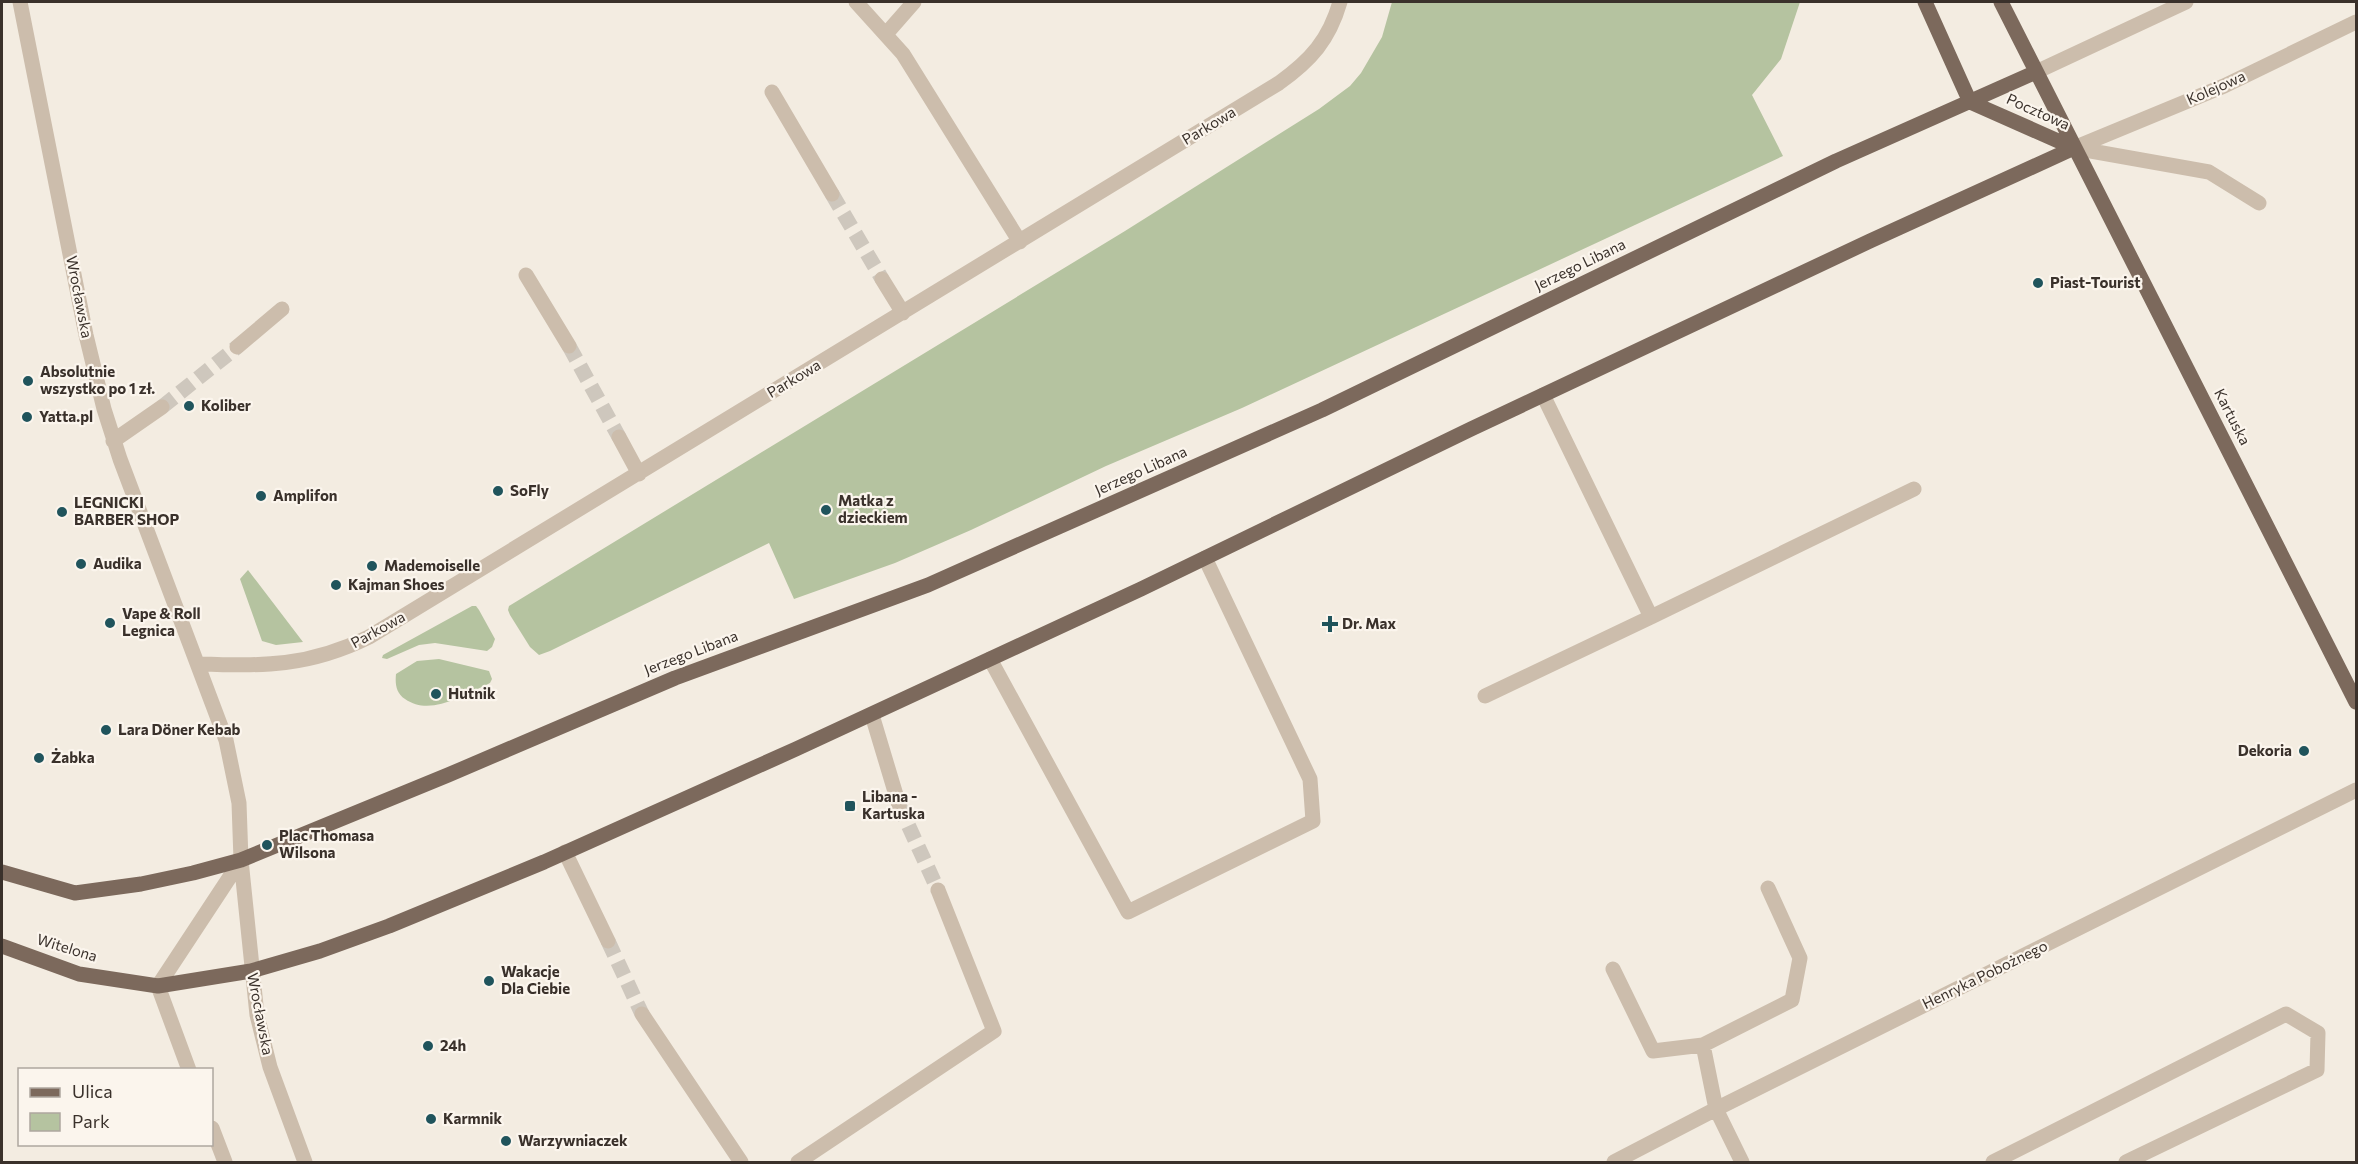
<svg xmlns="http://www.w3.org/2000/svg" width="2358" height="1164" font-family="Commissioner,sans-serif">
  <style>
    .green { fill: #b5c3a0 }
    .lines { fill: none; stroke-linecap: round; stroke-linejoin: round }
    .minor-tunnel { stroke: #cec7bd; stroke-width: 15; stroke-dasharray: 15 8; stroke-linecap: butt }
    .minor { stroke: #ccbdac; stroke-width: 15 }
    .major { stroke: #7c695c; stroke-width: 15 }
    .poi-dot { fill: #20545c; stroke: #fbf5ed; stroke-width: 2 }
    .labels { text-anchor: middle; stroke-width: 4.5; stroke-linejoin: round; paint-order: stroke }
    .street-label { font-size: 15px; fill: #3a312b; stroke: #fbf5ed }
    .poi-label { font-size: 15px; font-weight: bold; fill: #3a312b; stroke: #fbf5ed; text-anchor: start }
  </style>
  <rect width="100%" height="100%" fill="#f3ece1"/>
  <!-- green -->
  <path class="green" d="M 1392,2 L 1800,2 L 1781,59 L 1752,95 L 1783,156 L 1242,408 L 1106,466 L 971,530 L 895,563 L 794,599 L 769,543 L 550,651 L 539,655 L 530,647 L 510,615 L 508,610 L 509,606 L 1125,231 L 1319,109 L 1350,86 L 1361,73 L 1382,37 Z
    M 248,570 L 303,642 L 276,645 L 262,641 L 240,579 Z
    M 472,606 L 476,606 L 479,610 L 495,639 L 492,647 L 487,651 L 435,643 L 419,645 L 387,659 L 382,658 L 383,655 Z
    M 439,659 L 489,671 L 492,679 L 490,683 L 484,686 C 460,697 429,716 405,699 C 396,693 395,684 396,674 L 417,661 Z"/>
  <g class="lines">
    <!-- minor-tunnel -->
    <path class="minor-tunnel" d="M 832,194 L 882,279
      M 569,346 L 619,437
      M 162,407 L 237,347
      M 899,805 L 938,890
      M 608,941 L 642,1014"/>
    <!-- minor -->
    <path class="minor" d="M 20,2 L 86,335 L 104,409 L 120,459 L 226,740 L 239,803 L 241,860 L 257,1015 L 270,1067 L 305,1162
      M 856,2 L 903,54 L 1020,242
      M 886,34 L 914,2
      M 2036,72 L 2186,2
      M 772,92 L 832,194
      M 2074,148 L 2224,86 L 2356,22
      M 2074,148 L 2209,172 L 2259,203
      M 526,275 L 569,346
      M 882,279 L 903,313
      M 237,347 L 282,309
      M 1543,395 L 1651,617 L 1914,489
      M 619,437 L 639,474
      M 113,441 L 162,407
      M 990,659 L 1128,912 L 1313,821 L 1310,779 L 1205,558
      M 198,664 C 264,666 308,667 369,637 L 1279,83 C 1311,60 1329,40 1340,2
      M 1485,696 L 1651,617
      M 872,715 L 899,805
      M 565,852 L 608,941
      M 1613,969 L 1653,1051 L 1703,1045 L 1716,1109 L 1742,1162
      M 642,1014 L 741,1162
      M 1703,1045 L 1792,1000 L 1800,958 L 1768,888
      M 189,1070 L 158,986 L 241,860
      M 212,1128 L 225,1162
      M 798,1162 L 994,1031 L 938,890
      M 1614,1162 L 1716,1109 L 2356,790
      M 1993,1162 L 2286,1014 L 2318,1033 L 2317,1070 L 2126,1162"/>
    <!-- major -->
    <path class="major" d="M 1925,2 L 1970,102 L 2074,148
      M 2001,2 L 2356,702
      M 2,872 L 75,893 L 141,884 L 193,873 L 241,860 L 448,775 L 675,678 L 928,585 L 1322,410 L 1836,161 L 2036,72
      M 2,946 L 79,974 L 158,986 L 251,971 L 320,951 L 389,926 L 544,862 L 796,749 L 1141,589 L 1471,429 L 1870,241 L 2074,148"/>
  </g>
  <!-- markers -->
  <g class="poi-dot">
    <circle cx="2038" cy="283" r="6"/>
    <circle cx="28" cy="381" r="6"/>
    <circle cx="189" cy="406" r="6"/>
    <circle cx="27" cy="417" r="6"/>
    <circle cx="498" cy="491" r="6"/>
    <circle cx="261" cy="496" r="6"/>
    <circle cx="826" cy="510" r="6"/>
    <circle cx="62" cy="512" r="6"/>
    <circle cx="81" cy="564" r="6"/>
    <circle cx="372" cy="566" r="6"/>
    <circle cx="336" cy="585" r="6"/>
    <circle cx="110" cy="623" r="6"/>
    <path d="M1327 615h6v6h6v6h-6v6h-6v-6h-6v-6h6z"/>
    <circle cx="436" cy="694" r="6"/>
    <circle cx="106" cy="730" r="6"/>
    <circle cx="2304" cy="751" r="6"/>
    <circle cx="39" cy="758" r="6"/>
    <rect x="844" y="800" width="12" height="12" rx="3"/>
    <circle cx="267" cy="845" r="6"/>
    <circle cx="489" cy="981" r="6"/>
    <circle cx="428" cy="1046" r="6"/>
    <circle cx="431" cy="1119" r="6"/>
    <circle cx="506" cy="1141" r="6"/>
  </g>
  <g class="labels">
    <!-- street labels -->
    <g class="street-label">
      <text transform="translate(2216 88) rotate(-24)" y="5">Kolejowa</text>
      <text transform="translate(2038 112) rotate(24)" y="5">Pocztowa</text>
      <text transform="translate(1209 126) rotate(-31)" y="5">Parkowa</text>
      <text transform="translate(1580 265) rotate(-26)" y="5">Jerzego Libana</text>
      <text transform="translate(79 297) rotate(79)" y="5">Wrocławska</text>
      <text transform="translate(794 379) rotate(-31)" y="5">Parkowa</text>
      <text transform="translate(2232 417) rotate(63)" y="5">Kartuska</text>
      <text transform="translate(1141 471) rotate(-24)" y="5">Jerzego Libana</text>
      <text transform="translate(378 630) rotate(-29)" y="5">Parkowa</text>
      <text transform="translate(691 653) rotate(-21)" y="5">Jerzego Libana</text>
      <text transform="translate(67 948) rotate(17)" y="5">Witelona</text>
      <text transform="translate(1985 975) rotate(-26)" y="5">Henryka Pobożnego</text>
      <text transform="translate(260 1014) rotate(79)" y="5">Wrocławska</text>
    </g>
    <!-- poi labels -->
    <g class="poi-label">
      <text x="2050" y="288">Piast-Tourist</text>
      <text x="40" y="377">Absolutnie<tspan x="40" dy="17">wszystko po 1 zł.</tspan></text>
      <text x="201" y="411">Koliber</text>
      <text x="39" y="422">Yatta.pl</text>
      <text x="510" y="496">SoFly</text>
      <text x="273" y="501">Amplifon</text>
      <text x="838" y="506">Matka z<tspan x="838" dy="17">dzieckiem</tspan></text>
      <text x="74" y="508">LEGNICKI<tspan x="74" dy="17">BARBER SHOP</tspan></text>
      <text x="93" y="569">Audika</text>
      <text x="384" y="571">Mademoiselle</text>
      <text x="348" y="590">Kajman Shoes</text>
      <text x="122" y="619">Vape &amp; Roll<tspan x="122" dy="17">Legnica</tspan></text>
      <text x="1342" y="629">Dr. Max</text>
      <text x="448" y="699">Hutnik</text>
      <text x="118" y="735">Lara Döner Kebab</text>
      <text x="2292" y="756" text-anchor="end">Dekoria</text>
      <text x="51" y="763">Żabka</text>
      <text x="862" y="802">Libana -<tspan x="862" dy="17">Kartuska</tspan></text>
      <text x="279" y="841">Plac Thomasa<tspan x="279" dy="17">Wilsona</tspan></text>
      <text x="501" y="977">Wakacje<tspan x="501" dy="17">Dla Ciebie</tspan></text>
      <text x="440" y="1051">24h</text>
      <text x="443" y="1124">Karmnik</text>
      <text x="518" y="1146">Warzywniaczek</text>
    </g>
  </g>
  <!-- border -->
  <rect width="2358" height="1164" fill="none" stroke="#3a312b" stroke-width="6"/>
  <!-- legend -->
  <rect x="18" y="1068" width="195" height="78" fill="#fbf5ed" stroke="#aea79f" stroke-width="1.5"/>
  <rect x="30" y="1088" width="30" height="9" fill="#7c695c" stroke="#aea79f" stroke-width="1.5"/>
  <text x="72" y="1098" font-size="18" fill="#3a312b">Ulica</text>
  <rect x="30" y="1113" width="30" height="18" fill="#b5c3a0" stroke="#aea79f" stroke-width="1.5"/>
  <text x="72" y="1128" font-size="18" fill="#3a312b">Park</text>
</svg>
